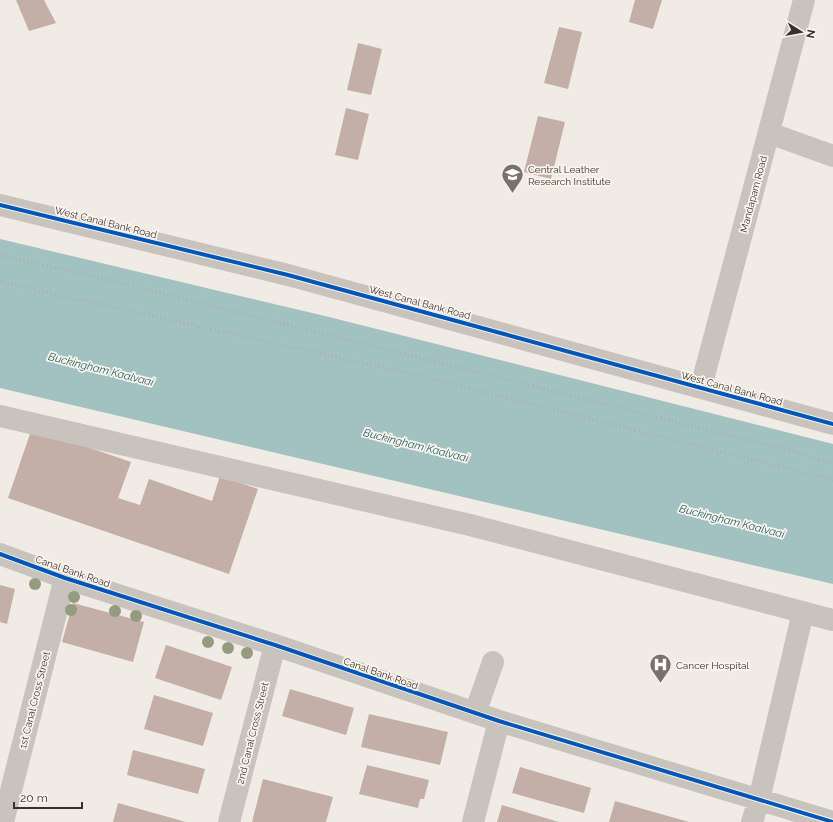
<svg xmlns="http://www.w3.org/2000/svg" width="833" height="822" font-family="Raleway,sans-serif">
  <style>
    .water { fill: #a1c2c1 }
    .building { fill: #c3afa7 }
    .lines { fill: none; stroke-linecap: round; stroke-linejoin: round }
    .minor { stroke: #c9c3be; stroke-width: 22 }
    .rail { stroke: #b1aca8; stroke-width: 3; stroke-dasharray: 1 3; stroke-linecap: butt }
    .cycleway-casing { stroke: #fbf5ee; stroke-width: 6 }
    .cycleway { stroke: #0057b8; stroke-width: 4 }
    .tree { fill: #959b80 }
    .labels { text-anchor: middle; stroke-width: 3.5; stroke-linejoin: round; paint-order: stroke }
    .poi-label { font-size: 10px; fill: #3b302b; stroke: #fbf5ee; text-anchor: start }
    .street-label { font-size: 10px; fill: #3b302b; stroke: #fbf5ee }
    .water-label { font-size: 11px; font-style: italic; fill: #1f5a5e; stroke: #fbf5ee }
  </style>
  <rect width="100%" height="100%" fill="#f0ebe5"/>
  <!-- water -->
  <path class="water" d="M 0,239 L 325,316 L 833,444 L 833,584 L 0,388 Z"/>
  <!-- building -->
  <path class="building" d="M 16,0 L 44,0 L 56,23 L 29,31 Z
    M 635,0 L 662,0 L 653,29 L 629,22 Z
    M 559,27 L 582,32 L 568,89 L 544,83 Z
    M 358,43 L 382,49 L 371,95 L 347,90 Z
    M 346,108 L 369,114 L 358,160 L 335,155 Z
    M 538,116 L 565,122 L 551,179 L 524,172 Z
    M 32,428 L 131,462 L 118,498 L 140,505 L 149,479 L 212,501 L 220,476 L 258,489 L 229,574 L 8,498 Z
    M 0,585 L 15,589 L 7,624 L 0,622 Z
    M 73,603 L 144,622 L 133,662 L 62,642 Z
    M 166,645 L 232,667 L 221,700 L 155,678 Z
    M 290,689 L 354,708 L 346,735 L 282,716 Z
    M 154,695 L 213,713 L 203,746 L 144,729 Z
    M 369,714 L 448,732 L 440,765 L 361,747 Z
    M 133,750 L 205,769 L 198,794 L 127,775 Z
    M 367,765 L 429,780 L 424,799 L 420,799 L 418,808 L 359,794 Z
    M 520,767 L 591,788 L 584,813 L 512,793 Z
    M 263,779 L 333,797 L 326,822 L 252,822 Z
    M 615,801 L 689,822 L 609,822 Z
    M 118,803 L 186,822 L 113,822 Z
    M 502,805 L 559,822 L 497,822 Z"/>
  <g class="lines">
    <!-- minor -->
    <path class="minor" d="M 769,133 L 833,156
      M 0,205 L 288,275 L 833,424
      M 701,387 L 804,0
      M 0,416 L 470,525 L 833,620
      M 0,554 L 65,578 L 275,645 L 499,721 L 833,822
      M 475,713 L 493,662
      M 3,822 L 65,578
      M 229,822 L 275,645
      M 473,822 L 499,721
      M 752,822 L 759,800 L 803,612"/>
    <!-- rail -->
    <path class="rail" d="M 0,255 L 109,280 L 789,450 L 833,464
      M 0,282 L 403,372 L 833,480"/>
    <defs>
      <path id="cycleway" d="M 0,205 L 288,275 L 833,424
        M 0,554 L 65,578 L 275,645 L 499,721 L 833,822"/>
    </defs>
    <!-- cycleway casing -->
    <use href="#cycleway" class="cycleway-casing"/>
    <!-- cycleway -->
    <use href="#cycleway" class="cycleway"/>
  </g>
  <!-- trees -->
  <g class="tree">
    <circle cx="35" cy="584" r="6"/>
    <circle cx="74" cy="597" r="6"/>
    <circle cx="71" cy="610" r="6"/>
    <circle cx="115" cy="611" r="6"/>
    <circle cx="136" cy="616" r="6"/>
    <circle cx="208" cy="642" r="6"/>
    <circle cx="228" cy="648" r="6"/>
    <circle cx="247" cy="653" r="6"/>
  </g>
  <!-- icons -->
  <defs>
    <symbol id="university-pin" viewBox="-11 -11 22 30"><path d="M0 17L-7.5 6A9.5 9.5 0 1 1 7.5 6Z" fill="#7a716c" stroke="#fbf5ee"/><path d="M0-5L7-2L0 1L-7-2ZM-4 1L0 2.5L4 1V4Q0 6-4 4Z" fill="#fff"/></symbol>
    <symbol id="hospital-pin" viewBox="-11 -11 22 30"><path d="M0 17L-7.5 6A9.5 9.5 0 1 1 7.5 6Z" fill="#7a716c" stroke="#fbf5ee"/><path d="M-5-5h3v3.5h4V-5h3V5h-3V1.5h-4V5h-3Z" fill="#fff"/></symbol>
  </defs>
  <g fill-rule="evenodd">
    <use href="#university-pin" x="500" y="162" width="25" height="34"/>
    <use href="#hospital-pin" x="648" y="652" width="25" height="34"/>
  </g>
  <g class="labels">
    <!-- poi labels -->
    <g class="poi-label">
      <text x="528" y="173">Central Leather<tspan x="528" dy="12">Research Institute</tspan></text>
      <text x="676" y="669">Cancer Hospital</text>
    </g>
    <!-- street labels -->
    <g class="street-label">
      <text transform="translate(753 194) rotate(-75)" y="4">Mandapam Road</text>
      <text transform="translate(106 222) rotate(14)" y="4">West Canal Bank Road</text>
      <text transform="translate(420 302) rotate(15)" y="4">West Canal Bank Road</text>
      <text transform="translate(732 388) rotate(15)" y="4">West Canal Bank Road</text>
      <text transform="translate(73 571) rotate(19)" y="4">Canal Bank Road</text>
      <text transform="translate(381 673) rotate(19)" y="4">Canal Bank Road</text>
      <text transform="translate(34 700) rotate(-76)" y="4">1st Canal Cross Street</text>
      <text transform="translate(252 733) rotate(-76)" y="4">2nd Canal Cross Street</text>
    </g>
    <!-- water labels -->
    <g class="water-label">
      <text transform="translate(101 369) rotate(14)" y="4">Buckingham Kaalvaai</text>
      <text transform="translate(416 445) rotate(14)" y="4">Buckingham Kaalvaai</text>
      <text transform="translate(732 521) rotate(14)" y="4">Buckingham Kaalvaai</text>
    </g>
  </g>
  <!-- north arrow -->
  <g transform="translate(801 32) rotate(101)" stroke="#fbf5ee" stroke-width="3" paint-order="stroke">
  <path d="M0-3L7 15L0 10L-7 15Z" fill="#3b302b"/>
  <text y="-6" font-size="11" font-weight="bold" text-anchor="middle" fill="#3b302b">N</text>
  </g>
  <!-- scale -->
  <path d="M14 802v6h68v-6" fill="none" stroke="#3b302b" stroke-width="2"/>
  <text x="20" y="802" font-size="12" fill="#3b302b" stroke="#fbf5ee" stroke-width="3" paint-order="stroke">20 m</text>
</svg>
